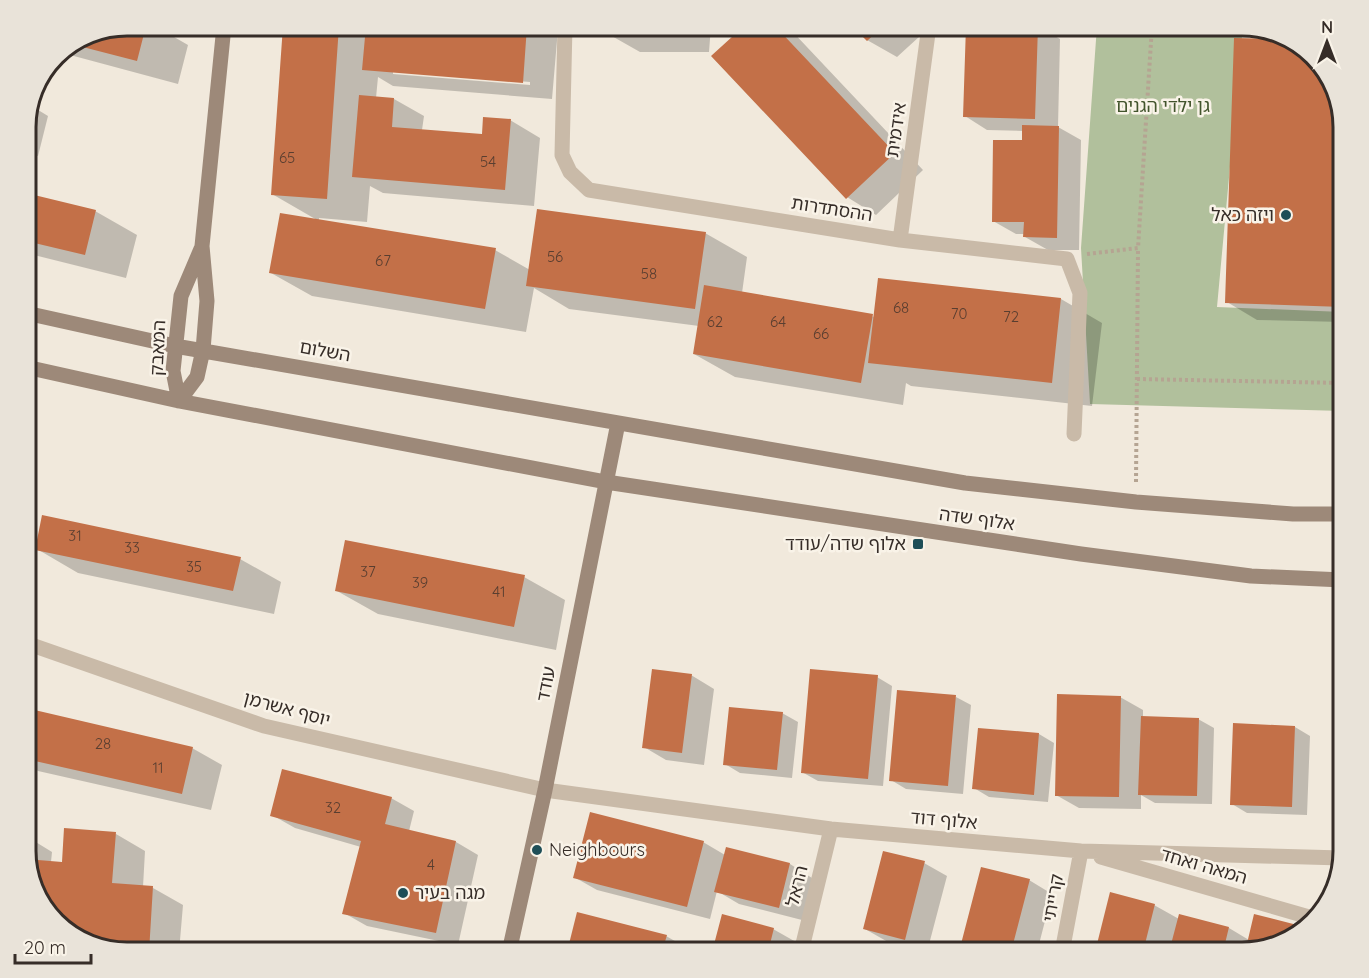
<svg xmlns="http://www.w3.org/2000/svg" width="1369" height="978" font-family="Quicksand,'Noto Sans Hebrew',sans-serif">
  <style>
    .green { fill: #b1c09c }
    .shadow { fill: #0003; fill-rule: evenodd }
    .building { fill: #c37048 }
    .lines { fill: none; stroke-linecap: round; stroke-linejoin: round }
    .path { stroke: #b5a492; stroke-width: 4; stroke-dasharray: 3 3; stroke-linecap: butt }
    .street { stroke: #c9baa8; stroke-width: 15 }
    .secondary { stroke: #9d8979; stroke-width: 15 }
    .poi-dot { fill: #1e4e57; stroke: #f9f3e8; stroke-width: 2 }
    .labels { text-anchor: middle; stroke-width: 5; stroke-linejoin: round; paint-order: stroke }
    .number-label { font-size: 15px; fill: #593e30 }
    .park-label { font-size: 18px; fill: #42542c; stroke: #f9f3e8 }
    .street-label { font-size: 18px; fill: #362d28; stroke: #f9f3e8 }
    .poi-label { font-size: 18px; fill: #362d28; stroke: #f9f3e8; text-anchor: end }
    .rim { fill: none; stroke: #362d28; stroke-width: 3 }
  </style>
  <rect width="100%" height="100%" fill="#f1e9dc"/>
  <!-- green -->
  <path class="green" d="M 1097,26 L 1243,26 L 1217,307 L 1343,312 L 1343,411 L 1090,404 L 1081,248 Z"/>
  <!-- shadow -->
  <path class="shadow" d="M 127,26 L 155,26 L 188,45 L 178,84 L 59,52 Z
    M 284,26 L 551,26 L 558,29 L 552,99 L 393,86 L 378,77 L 376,98 L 394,99 L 424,116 L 422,130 L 484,135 L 510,120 L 540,138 L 534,206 L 383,193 L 370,186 L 367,222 L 319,218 L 319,221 L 495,250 L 530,270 L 705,233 L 747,257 L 742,293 L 875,317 L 1061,299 L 1102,323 L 1092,406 L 911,386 L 906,383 L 903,405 L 735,377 L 694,354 L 699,326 L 569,309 L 534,288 L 526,332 L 312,296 L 271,273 L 317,220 L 272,194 ZM 393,71 L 530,82 L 530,85 L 393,74 Z
    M 610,26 L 711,26 L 709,52 L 640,52 L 610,35 Z
    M 746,26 L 785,26 L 790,29 L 923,170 L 876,215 L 847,197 L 713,56 Z
    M 854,26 L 931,26 L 897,57 L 867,40 Z
    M 968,26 L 1109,26 L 1109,27 L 1039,27 L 1060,39 L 1058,127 L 1081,140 L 1079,250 L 1048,250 L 1025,237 L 1025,234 L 1016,234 L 993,221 L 1024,142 L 1024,131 L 987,130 L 965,116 Z
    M 1235,39 L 1287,41 L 1304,46 L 1333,82 L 1343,126 L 1343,322 L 1257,320 L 1227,302 Z
    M 30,105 L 48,116 L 38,156 L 26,153 L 26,120 Z
    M 26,194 L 95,211 L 137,235 L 126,278 L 26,253 Z
    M 37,549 L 240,559 L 281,582 L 274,614 L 78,573 Z
    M 524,577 L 565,600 L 556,650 L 378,614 L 337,591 Z
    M 691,675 L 714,689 L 704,765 L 666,760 L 644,747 Z
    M 877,677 L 892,686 L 883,786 L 818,781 L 802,772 Z
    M 956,697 L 971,705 L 963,794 L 906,789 L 891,780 Z
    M 1120,697 L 1143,710 L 1143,718 L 1198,719 L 1214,728 L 1212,804 L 1155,803 L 1141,795 L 1141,809 L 1079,808 L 1056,795 Z
    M 26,710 L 192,748 L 222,765 L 211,810 L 38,771 L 26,763 Z
    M 782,713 L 798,722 L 792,778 L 740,773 L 725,764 Z
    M 1295,727 L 1310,736 L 1307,815 L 1247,813 L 1232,804 Z
    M 1039,734 L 1054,743 L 1048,802 L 989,797 L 974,788 Z
    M 391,798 L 414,811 L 409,831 L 456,842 L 478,855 L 458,945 L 367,926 L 344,913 L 361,847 L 295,828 L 272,815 Z
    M 116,834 L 145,851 L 143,887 L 153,888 L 183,905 L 179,952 L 126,952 L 65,932 L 39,902 L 26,858 L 26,836 L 52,852 L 51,862 L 64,863 Z
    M 703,842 L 725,855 L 727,849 L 790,864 L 812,878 L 802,920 L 739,904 L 717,891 L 710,919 L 597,890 L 574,877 Z
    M 924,863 L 947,876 L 927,952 L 888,942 L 865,929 Z
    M 1029,880 L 1052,894 L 1037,952 L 980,952 L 963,943 Z
    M 1112,894 L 1154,905 L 1179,919 L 1180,915 L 1229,928 L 1249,940 L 1255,916 L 1304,929 L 1287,942 L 1242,952 L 1096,952 Z
    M 578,914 L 666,936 L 689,949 L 688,952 L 569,952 Z
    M 723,916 L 773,929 L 796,942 L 793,952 L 714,952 Z"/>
  <!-- building -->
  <path class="building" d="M 127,26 L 146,26 L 137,61 L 75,45 Z
    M 283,26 L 339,26 L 327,199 L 271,195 Z
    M 366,26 L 527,26 L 523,83 L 362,70 Z
    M 609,26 L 680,26 L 680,35 L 609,35 Z
    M 744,26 L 775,26 L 895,153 L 846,199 L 711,56 Z
    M 852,26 L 883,26 L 867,41 Z
    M 966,26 L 1038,26 L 1035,119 L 963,117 Z
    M 1234,38 L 1282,39 L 1304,46 L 1333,82 L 1343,126 L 1343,307 L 1225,303 Z
    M 359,95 L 394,98 L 392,127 L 482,134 L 483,117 L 511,119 L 505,190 L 352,177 Z
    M 1022,125 L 1059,126 L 1057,238 L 1023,237 L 1024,222 L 992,222 L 993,140 L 1022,140 Z
    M 26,193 L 96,210 L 85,255 L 26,241 Z
    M 537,209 L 706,232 L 695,309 L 526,286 Z
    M 280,213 L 496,248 L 485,309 L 269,273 Z
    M 878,278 L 1061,298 L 1052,383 L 868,363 Z
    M 704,285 L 873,314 L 861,383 L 693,354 Z
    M 42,515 L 241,557 L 233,591 L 35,550 Z
    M 345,540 L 525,575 L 514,627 L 335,591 Z
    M 652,669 L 692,674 L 682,753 L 642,748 Z
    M 810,669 L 878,675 L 868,779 L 801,773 Z
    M 897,690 L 956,695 L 948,786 L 889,781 Z
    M 1057,694 L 1121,696 L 1119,797 L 1055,796 Z
    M 729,707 L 783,712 L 777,770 L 723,765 Z
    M 26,708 L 193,747 L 182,794 L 26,759 Z
    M 1141,716 L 1199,718 L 1197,796 L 1138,795 Z
    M 1233,723 L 1295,726 L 1292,807 L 1230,805 Z
    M 978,728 L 1039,733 L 1034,795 L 972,789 Z
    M 282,769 L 392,797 L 385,824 L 456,841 L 436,933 L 342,914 L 361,841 L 270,816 Z
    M 590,812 L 704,841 L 687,907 L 573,878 Z
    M 64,828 L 116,832 L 112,883 L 153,886 L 149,952 L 126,952 L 65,932 L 39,902 L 26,859 L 62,862 Z
    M 726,847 L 790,863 L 779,908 L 714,892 Z
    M 883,851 L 925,861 L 905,940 L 863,929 Z
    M 981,867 L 1030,879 L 1011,952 L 997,952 L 961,944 Z
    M 1110,892 L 1155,904 L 1143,952 L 1095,952 Z
    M 577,912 L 667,935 L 662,952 L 567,952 Z
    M 722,914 L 774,928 L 768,952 L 712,952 Z
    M 1179,914 L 1229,927 L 1223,952 L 1169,952 Z
    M 1254,914 L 1305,927 L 1287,942 L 1245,952 Z"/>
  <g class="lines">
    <!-- path -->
    <path class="path" d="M 1087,254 L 1138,248 L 1152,26
      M 1137,379 L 1343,383
      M 1136,482 L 1138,248"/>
    <!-- street -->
    <path class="street" d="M 565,26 L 562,155 L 570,172 L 589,190 L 900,240 L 1067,259 L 1080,293 L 1074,434
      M 900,240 L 929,26
      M 26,643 L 264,726 L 545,790 L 831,829 L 1081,851 L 1342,858
      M 1101,857 L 1316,919
      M 801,952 L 831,829
      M 1062,952 L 1081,851"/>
    <!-- secondary -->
    <path class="secondary" d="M 26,313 L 175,346 L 965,483 L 1136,502 L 1293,514 L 1343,514
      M 26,367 L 179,401 L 606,482 L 1081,554 L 1251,576 L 1343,580
      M 179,401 L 197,377 L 203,350 L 207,301 L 202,246 L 224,26
      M 179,401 L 173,371 L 181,296 L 201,249
      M 509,952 L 545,790 L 618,423"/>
  </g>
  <!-- markers -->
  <g class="poi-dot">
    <circle cx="1286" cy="215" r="6"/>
    <rect x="912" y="538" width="12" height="12" rx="3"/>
    <circle cx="537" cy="850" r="6"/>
    <circle cx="403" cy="893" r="6"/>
  </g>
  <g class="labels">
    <!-- number labels -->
    <g class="number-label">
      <text x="287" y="163">65</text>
      <text x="488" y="167">54</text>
      <text x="555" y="262">56</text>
      <text x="383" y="266">67</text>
      <text x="649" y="279">58</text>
      <text x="901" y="313">68</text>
      <text x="959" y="319">70</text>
      <text x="1011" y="322">72</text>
      <text x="715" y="327">62</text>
      <text x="778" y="327">64</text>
      <text x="821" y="339">66</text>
      <text x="75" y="541">31</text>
      <text x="132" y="553">33</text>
      <text x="194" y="572">35</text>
      <text x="368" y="577">37</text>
      <text x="420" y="588">39</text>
      <text x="499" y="597">41</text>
      <text x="103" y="749">28</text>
      <text x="158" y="773">11</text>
      <text x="333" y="813">32</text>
      <text x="431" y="870">4</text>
    </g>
    <!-- park labels -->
    <g class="park-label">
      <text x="1163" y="112">גן ילדי הגנים</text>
    </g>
    <!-- street labels -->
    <g class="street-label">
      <text transform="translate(896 130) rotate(-82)" y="6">אידמית</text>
      <text transform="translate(832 209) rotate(9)" y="6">ההסתדרות</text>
      <text transform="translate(158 348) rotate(-87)" y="6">המאבק</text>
      <text transform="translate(325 351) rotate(10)" y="6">השלום</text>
      <text transform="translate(977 519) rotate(8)" y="6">אלוף שדה</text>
      <text transform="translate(546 684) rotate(-79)" y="6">עודד</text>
      <text transform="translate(287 709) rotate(15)" y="6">יוסף אשרמן</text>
      <text transform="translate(944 820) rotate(5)" y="6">אלוף דוד</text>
      <text transform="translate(1204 866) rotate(16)" y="6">המאה ואחד</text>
      <text transform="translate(797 886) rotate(-76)" y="6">הראל</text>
      <text transform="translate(1053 898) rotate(-80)" y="6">קרייתי</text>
    </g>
    <!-- poi labels -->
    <g class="poi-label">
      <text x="1274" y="221">ויזה כאל</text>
      <text x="906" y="550">אלוף שדה/עודד</text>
      <text x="549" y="856" text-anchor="start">Neighbours</text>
      <text x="415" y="899" text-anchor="start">מגה בעיר</text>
    </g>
  </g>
  <!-- crop -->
  <path d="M0 0H1369V978H0ZM127 36H1242A91 91 0 0 1 1333 127V851A91 91 0 0 1 1242 942H127A91 91 0 0 1 36 851V127A91 91 0 0 1 127 36Z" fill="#e9e3d9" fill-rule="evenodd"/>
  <path class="rim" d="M127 36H1242A91 91 0 0 1 1333 127V851A91 91 0 0 1 1242 942H127A91 91 0 0 1 36 851V127A91 91 0 0 1 127 36Z"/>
  <!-- north arrow -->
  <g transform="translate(1327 42)" stroke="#f9f3e8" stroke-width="4.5" paint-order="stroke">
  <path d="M0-4.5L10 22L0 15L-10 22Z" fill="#362d28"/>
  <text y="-9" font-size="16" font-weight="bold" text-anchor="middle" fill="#362d28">N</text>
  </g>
  <!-- scale -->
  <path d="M15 954v9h76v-9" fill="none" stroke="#362d28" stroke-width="3"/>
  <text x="24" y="954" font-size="18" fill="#362d28" stroke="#f9f3e8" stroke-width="4.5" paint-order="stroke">20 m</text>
</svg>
